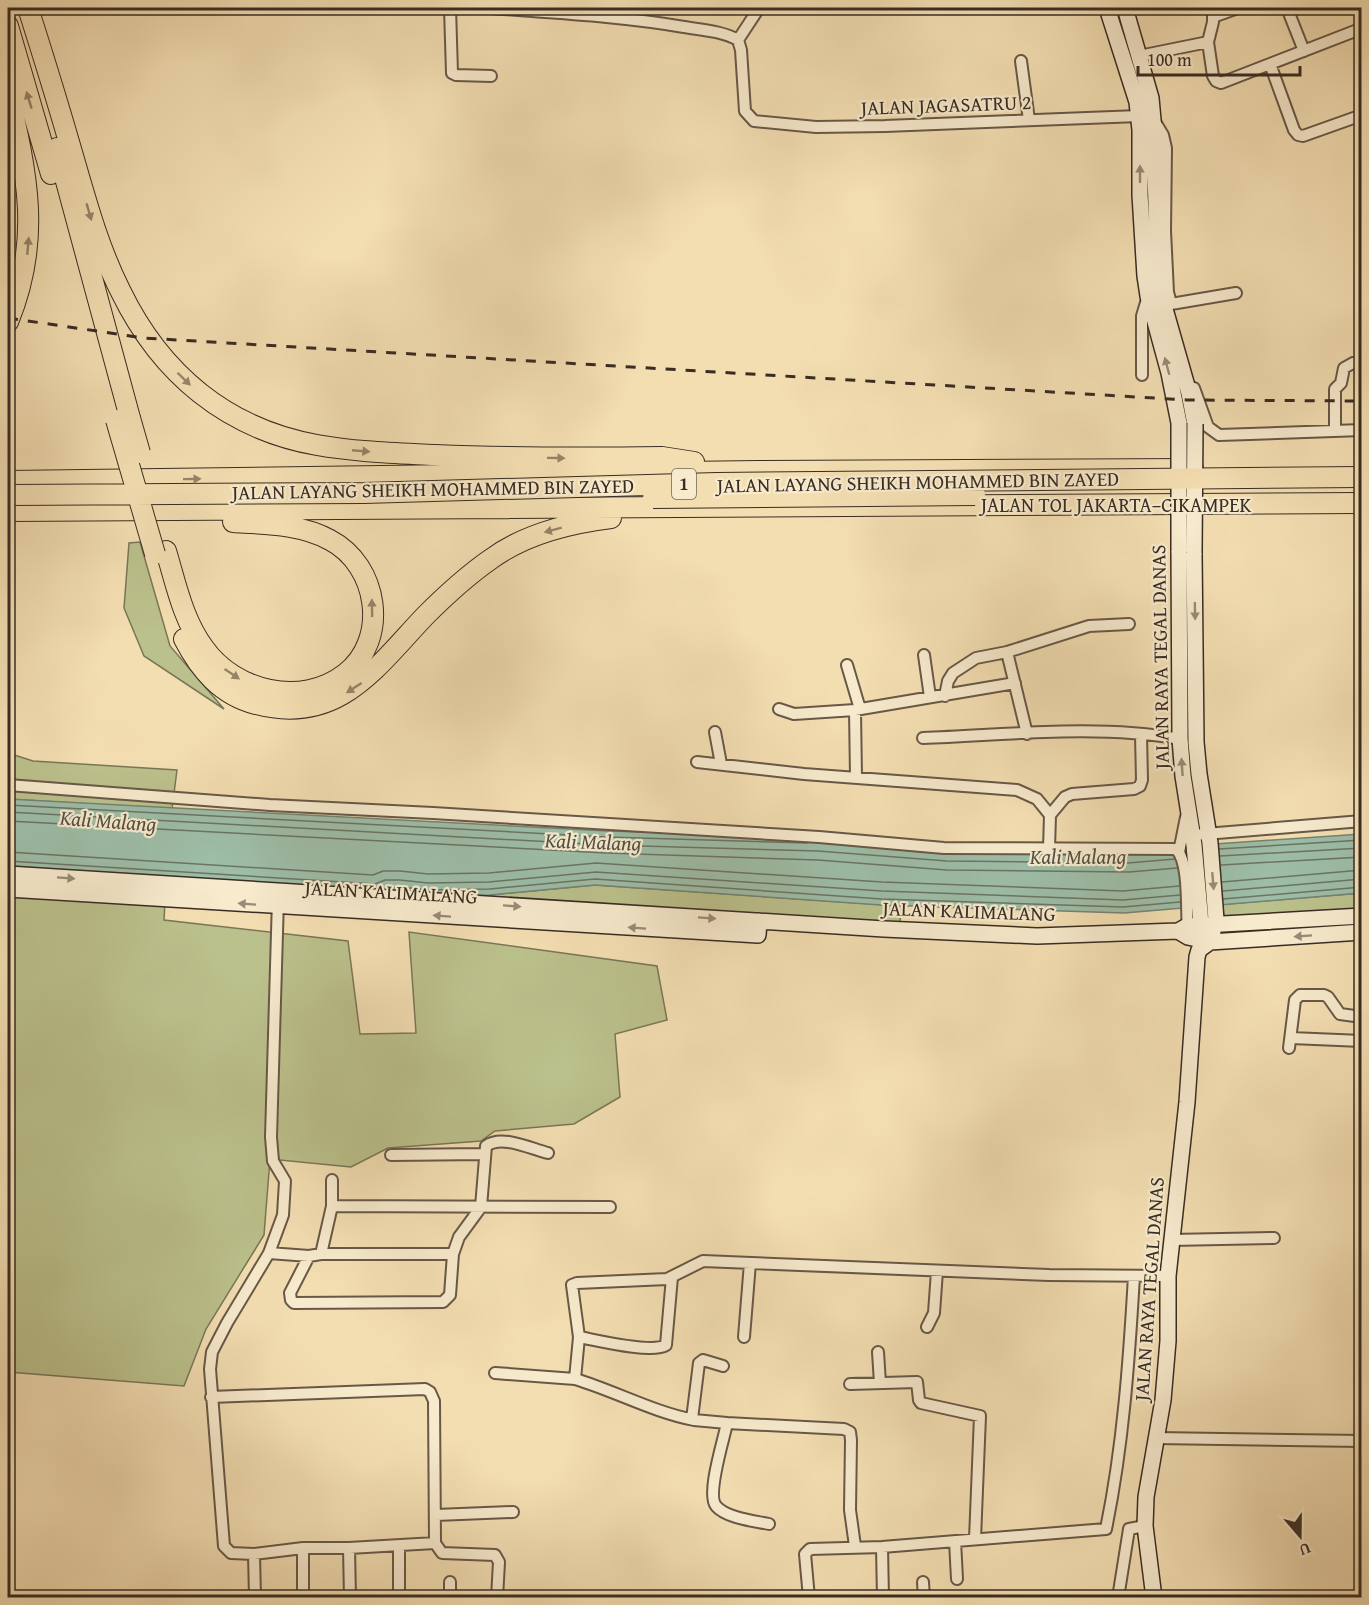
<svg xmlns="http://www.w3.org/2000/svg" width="1369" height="1605" font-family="'Gentium Book Plus',serif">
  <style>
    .green { fill: #bbc18c; stroke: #7a7658; stroke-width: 1.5 }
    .water { fill: #9dbda7; stroke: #758372; stroke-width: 1.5 }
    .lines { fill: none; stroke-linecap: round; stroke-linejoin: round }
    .shore { stroke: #6b7465; stroke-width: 1.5 }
    .street-casing { stroke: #685847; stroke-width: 14 }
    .secondary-casing { stroke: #392c23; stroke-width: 18 }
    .highway-casing { stroke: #392c23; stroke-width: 22 }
    .street { stroke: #f7eacd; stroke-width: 10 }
    .secondary { stroke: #f7eacd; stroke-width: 15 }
    .highway { stroke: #f3deb2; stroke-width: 20 }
    .rail { stroke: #392c23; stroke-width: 3; stroke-dasharray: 10 10; stroke-linecap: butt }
    .secondary-bridge-casing { stroke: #392c23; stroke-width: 18; stroke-linecap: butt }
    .highway-bridge-casing { stroke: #392c23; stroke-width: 22; stroke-linecap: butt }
    .secondary-bridge { stroke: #f7eacd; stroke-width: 15 }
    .highway-bridge { stroke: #f3deb2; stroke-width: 20 }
    .oneway { fill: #96856a }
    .oneway2 { fill: #988b78 }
    .labels { text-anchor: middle; stroke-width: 4.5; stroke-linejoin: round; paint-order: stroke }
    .shield { fill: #f7eacd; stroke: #726556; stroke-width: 1.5 }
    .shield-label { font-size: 18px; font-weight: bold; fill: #392c23 }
    .street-label { font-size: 20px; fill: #392c23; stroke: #f7eacd }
    .water-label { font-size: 21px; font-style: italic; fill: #525044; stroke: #f7eacd }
  </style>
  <rect width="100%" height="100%" fill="#f3deb2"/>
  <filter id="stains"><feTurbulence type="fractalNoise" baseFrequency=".00333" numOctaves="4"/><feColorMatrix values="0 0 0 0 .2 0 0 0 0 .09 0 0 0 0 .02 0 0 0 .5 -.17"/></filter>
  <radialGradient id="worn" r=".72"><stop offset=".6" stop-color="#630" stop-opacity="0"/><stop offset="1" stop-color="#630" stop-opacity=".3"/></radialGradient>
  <!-- green -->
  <path class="green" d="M 140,542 L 170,646 L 224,709 L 144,656 L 124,608 L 129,543 Z
    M 8,753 L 33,761 L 177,770 L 172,809 L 8,799 Z
    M 8,876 L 166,884 L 164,920 L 348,941 L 360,1034 L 416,1033 L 409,932 L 657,966 L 667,1020 L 615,1034 L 620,1097 L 574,1124 L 495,1131 L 481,1141 L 388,1148 L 351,1167 L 270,1159 L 264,1235 L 206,1329 L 184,1386 L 8,1372 Z
    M 595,885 L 902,906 L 899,929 L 387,894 L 490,895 Z
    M 1361,893 L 1361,933 L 1274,938 L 1269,931 L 1269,926 L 1216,925 L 1216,905 Z"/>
  <!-- water -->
  <path class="water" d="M 8,799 L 607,831 L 819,837 L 948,848 L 1128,850 L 1361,834 L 1361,893 L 1124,913 L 881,905 L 595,885 L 490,895 L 427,896 L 8,874 Z"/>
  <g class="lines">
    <!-- shore -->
    <path class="shore" d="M 8,805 L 607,837 L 807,843
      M 8,812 L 607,845 L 818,851 L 947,861 L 1128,863 L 1175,859
      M 8,821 L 606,853 L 818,860 L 947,870 L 1129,872 L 1177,868
      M 1219,849 L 1362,840
      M 8,852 L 373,875 L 383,871 L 400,871 L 428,874 L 489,873 L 596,863 L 882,882 L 1123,891 L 1179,886
      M 1220,856 L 1362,848
      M 8,861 L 375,884 L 385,880 L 400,880 L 428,883 L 489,882 L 596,872 L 882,891 L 1123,900 L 1180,895
      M 1221,865 L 1362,857
      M 1222,882 L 1362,870
      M 383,889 L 401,887 L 428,890 L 490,889 L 595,879 L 882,899 L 1123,907 L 1180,902
      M 1223,891 L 1362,879
      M 1223,899 L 1362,887"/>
    <defs>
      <path id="street" d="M 450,8 L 452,73 L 456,75 L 491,76
        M 490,8 C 555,13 620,16 684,27 C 702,30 722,31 738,40 L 741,50 L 745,111 L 754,121 L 816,127 L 885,126 L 1139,116
        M 1213,8 L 1213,22 L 1208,42 L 1213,76 L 1216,81 L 1221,83 L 1355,31 L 1362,30
        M 1287,8 L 1304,51
        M 1213,17 L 1238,8
        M 738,40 L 759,8
        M 1139,56 L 1208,42
        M 1021,61 L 1029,120
        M 1270,64 L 1294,130 L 1298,135 L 1303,136 L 1362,115
        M 1154,120 L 1163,135 L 1166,148 L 1165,231 L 1168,292 L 1171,304 L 1236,293
        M 1142,375 L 1142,316 L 1148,296
        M 1194,388 L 1208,427 L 1219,435 L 1362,430
        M 1335,430 L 1335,389 L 1341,383 L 1344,368 L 1353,363 L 1362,362
        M 1007,652 L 1027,734
        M 924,655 L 930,697
        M 847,665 L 860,709
        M 945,696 L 948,681 L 953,673 L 976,658 L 1007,652 L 1089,626 L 1129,624
        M 779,709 L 794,714 L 855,710 L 1015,683
        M 855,710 L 856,777
        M 715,732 L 721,764
        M 923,738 C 1008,735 1096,724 1180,739
        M 697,762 L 804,774 L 1017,790 L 1037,799 L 1050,815
        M 8,785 L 270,805 L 433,813 L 819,837 L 944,848 L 1176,849 C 1190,862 1186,913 1188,933
        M 1193,835 L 1362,821
        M 1049,849 L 1050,815 L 1065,797 L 1072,794 L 1134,789 L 1140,786 L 1142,780 L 1141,735
        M 1179,852 L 1186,817
        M 278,899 L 271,1137 L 273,1161 L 285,1181 L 283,1215 L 269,1253 L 227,1323 L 212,1352 L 210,1369 L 224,1546 L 231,1553 L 254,1554 L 303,1548 L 349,1548 L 435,1543 L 442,1553 L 495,1555 L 499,1562 L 497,1598
        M 1291,1038 L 1362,1041
        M 1289,1048 L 1295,1000 L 1300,995 L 1324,995 L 1328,997 L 1340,1014 L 1362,1017
        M 391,1155 L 484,1154
        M 332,1180 L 332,1206
        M 1171,1240 L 1274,1238
        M 269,1253 L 309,1256 L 321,1254 L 332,1206 L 610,1207
        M 321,1254 L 453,1254 L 459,1237 L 481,1207 L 486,1146 C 502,1134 531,1149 548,1153
        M 309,1256 L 290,1293 L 291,1300 L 294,1303 L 443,1302 L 450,1295 L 453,1254
        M 672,1277 L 666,1345 C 652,1354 596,1340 579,1337 L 575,1379 C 615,1391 653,1412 694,1420 C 705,1421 716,1422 727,1423 C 724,1439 706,1494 716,1506 C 726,1518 754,1521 769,1524
        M 927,1327 L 934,1313 L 937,1271
        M 579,1337 L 572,1285 L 577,1283 L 667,1279 L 703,1261 L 1049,1275 L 1168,1276
        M 744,1337 L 750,1263
        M 878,1352 L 880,1383
        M 495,1373 L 575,1379
        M 850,1384 L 917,1382 L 919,1400 L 921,1403 L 980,1416 L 975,1539
        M 211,1397 L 425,1389 L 430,1392 L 434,1401 L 435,1543
        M 692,1419 L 699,1363 L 703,1360 L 723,1366
        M 727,1423 L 844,1429 L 850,1432 L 851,1440 L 850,1510 L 855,1546
        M 1155,1438 L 1362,1441
        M 436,1515 L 513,1512
        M 955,1541 L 957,1579
        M 399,1546 L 399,1598
        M 882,1547 L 883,1598
        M 349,1548 L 350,1598
        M 254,1554 L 255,1598
        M 923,1582 L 924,1598
        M 303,1598 L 303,1548
        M 450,1598 L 450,1582
        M 809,1598 L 805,1554 L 810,1549 L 882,1547 L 1106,1529 C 1123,1446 1129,1362 1134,1276
        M 1118,1598 L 1129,1529 L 1145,1526"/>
      <path id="secondary" d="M 1107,8 L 1137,102 L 1140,130 L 1140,195 L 1145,276 L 1148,296 L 1169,373 L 1179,423
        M 1125,8 L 1151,98 L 1153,120 L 1158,258 L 1161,295 L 1189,393 L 1195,424
        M 1179,551 L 1180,739 L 1183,776 L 1194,845 L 1202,935
        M 8,874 L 884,929 L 1037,936 L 1178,931 L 1187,926 L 1362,916
        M 8,889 L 758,935 L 759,921
        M 1178,931 L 1188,937 L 1210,942 L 1362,932
        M 1154,1598 L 1145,1526 L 1146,1497 L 1163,1400 L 1168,1341 L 1168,1276 L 1187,1102 L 1197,957 L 1199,950 L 1210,942 L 1216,920 L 1210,843 L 1199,774 L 1196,742 L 1194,553"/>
      <path id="highway" d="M 28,8 C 42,52 56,97 69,142 C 84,193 97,245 121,292 C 161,374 227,429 317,445 C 356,452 396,453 435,455 C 511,458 587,458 662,457 L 694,462
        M 8,26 L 51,174
        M 8,91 C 27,174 42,240 8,322
        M 57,148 L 130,418
        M 8,481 L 759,471 L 1193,469
        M 8,511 L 1362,503
        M 166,551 C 176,584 183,620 204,648 C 234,691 301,708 345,674 C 390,639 378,565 330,540 C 301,524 265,524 233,522
        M 184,639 C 200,670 221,695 256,704 C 339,726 376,667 426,615 C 446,595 468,575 491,559 C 525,534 570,523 611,518"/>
    </defs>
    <!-- street casing -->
    <use href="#street" class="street-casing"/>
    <!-- secondary casing -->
    <use href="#secondary" class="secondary-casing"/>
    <!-- highway casing -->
    <use href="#highway" class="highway-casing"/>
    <!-- street -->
    <use href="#street" class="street"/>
    <!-- secondary -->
    <use href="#secondary" class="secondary"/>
    <!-- highway -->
    <use href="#highway" class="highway"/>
    <!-- rail -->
    <path class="rail" d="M 8,318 L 144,338 L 1187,400 L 1362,401"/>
    <defs>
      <path id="secondary-bridge" d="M 1179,551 L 1179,423
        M 1194,553 L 1195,424"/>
      <path id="highway-bridge" d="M 130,418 L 140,453
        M 116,420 L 155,554
        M 8,495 L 364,493 L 717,483 L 1362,477
        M 653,498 L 975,495"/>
    </defs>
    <!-- secondary-bridge casing -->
    <use href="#secondary-bridge" class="secondary-bridge-casing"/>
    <!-- highway-bridge casing -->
    <use href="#highway-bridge" class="highway-bridge-casing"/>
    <!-- secondary-bridge -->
    <use href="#secondary-bridge" class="secondary-bridge"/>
    <!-- highway-bridge -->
    <use href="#highway-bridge" class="highway-bridge"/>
  </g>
  <!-- one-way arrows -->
  <defs><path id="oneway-solid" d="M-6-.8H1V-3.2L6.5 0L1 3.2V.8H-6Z" transform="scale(1.5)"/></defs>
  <g class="oneway">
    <use href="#oneway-solid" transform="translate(29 100) rotate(-107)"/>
    <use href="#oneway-solid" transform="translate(89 212) rotate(74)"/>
    <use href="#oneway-solid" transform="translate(28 246) rotate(-85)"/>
    <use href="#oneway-solid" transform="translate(184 379) rotate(44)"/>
    <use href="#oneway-solid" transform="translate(361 451) rotate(5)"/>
    <use href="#oneway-solid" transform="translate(556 458) rotate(1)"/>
    <use href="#oneway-solid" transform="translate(192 479) rotate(-1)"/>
    <use href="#oneway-solid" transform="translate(553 530) rotate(165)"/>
    <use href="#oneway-solid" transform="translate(372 608) rotate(-91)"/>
    <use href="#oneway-solid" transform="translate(232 674) rotate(34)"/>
    <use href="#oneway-solid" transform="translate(354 688) rotate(147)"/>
  </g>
  <g class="oneway2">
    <use href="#oneway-solid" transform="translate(1140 174) rotate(-90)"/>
    <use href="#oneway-solid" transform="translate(1167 366) rotate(-105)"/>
    <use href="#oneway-solid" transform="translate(1195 611) rotate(89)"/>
    <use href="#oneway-solid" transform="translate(1182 767) rotate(-94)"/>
    <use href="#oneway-solid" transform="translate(66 878) rotate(4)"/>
    <use href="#oneway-solid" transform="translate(1213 881) rotate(85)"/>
    <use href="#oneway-solid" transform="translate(247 904) rotate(-176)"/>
    <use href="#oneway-solid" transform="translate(512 906) rotate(4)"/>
    <use href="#oneway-solid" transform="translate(442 916) rotate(-176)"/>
    <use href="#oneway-solid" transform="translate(707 918) rotate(4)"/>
    <use href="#oneway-solid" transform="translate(637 928) rotate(-176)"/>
    <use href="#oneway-solid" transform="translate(1303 936) rotate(176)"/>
  </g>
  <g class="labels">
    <!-- shield labels -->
    <rect class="shield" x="672" y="469" width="24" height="30" rx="4.5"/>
    <g class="shield-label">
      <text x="684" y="490">1</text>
    </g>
    <!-- street labels -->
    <g class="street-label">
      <text transform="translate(946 105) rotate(-2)" y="7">JALAN JAGASATRU 2</text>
      <text transform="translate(918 482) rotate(-1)" y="7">JALAN LAYANG SHEIKH MOHAMMED BIN ZAYED</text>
      <text transform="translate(433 489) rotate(-1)" y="7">JALAN LAYANG SHEIKH MOHAMMED BIN ZAYED</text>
      <text x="1116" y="512">JALAN TOL JAKARTA–CIKAMPEK</text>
      <text transform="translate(1160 657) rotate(-91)" y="7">JALAN RAYA TEGAL DANAS</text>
      <text transform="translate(391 892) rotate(3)" y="7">JALAN KALIMALANG</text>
      <text transform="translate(969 911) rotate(2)" y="7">JALAN KALIMALANG</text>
      <text transform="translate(1149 1289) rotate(-86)" y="7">JALAN RAYA TEGAL DANAS</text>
    </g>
    <!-- water labels -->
    <g class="water-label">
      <text transform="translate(108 821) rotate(4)" y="7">Kali Malang</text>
      <text transform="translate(593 842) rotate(2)" y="7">Kali Malang</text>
      <text x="1078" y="864">Kali Malang</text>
    </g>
  </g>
  <!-- margin -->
  <rect width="1369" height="1605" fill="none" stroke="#f3deb2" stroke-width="30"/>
  <rect x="9" y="9" width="1351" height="1587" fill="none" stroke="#392c23" stroke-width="3"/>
  <rect x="15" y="15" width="1339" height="1575" fill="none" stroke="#392c23" stroke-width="1.5"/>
  <!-- north arrow -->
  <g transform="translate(1300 1536) rotate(160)" stroke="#f7eacd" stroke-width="4.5" paint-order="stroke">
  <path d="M0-4.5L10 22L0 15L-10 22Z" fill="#392c23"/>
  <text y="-9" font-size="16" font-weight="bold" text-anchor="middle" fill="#392c23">U</text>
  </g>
  <!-- scale -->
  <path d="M1138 66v9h162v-9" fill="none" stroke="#392c23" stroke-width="3"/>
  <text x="1147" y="66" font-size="18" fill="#392c23" stroke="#f7eacd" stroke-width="4.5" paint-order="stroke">100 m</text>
  <rect width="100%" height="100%" filter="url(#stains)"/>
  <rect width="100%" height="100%" fill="url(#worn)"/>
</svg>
